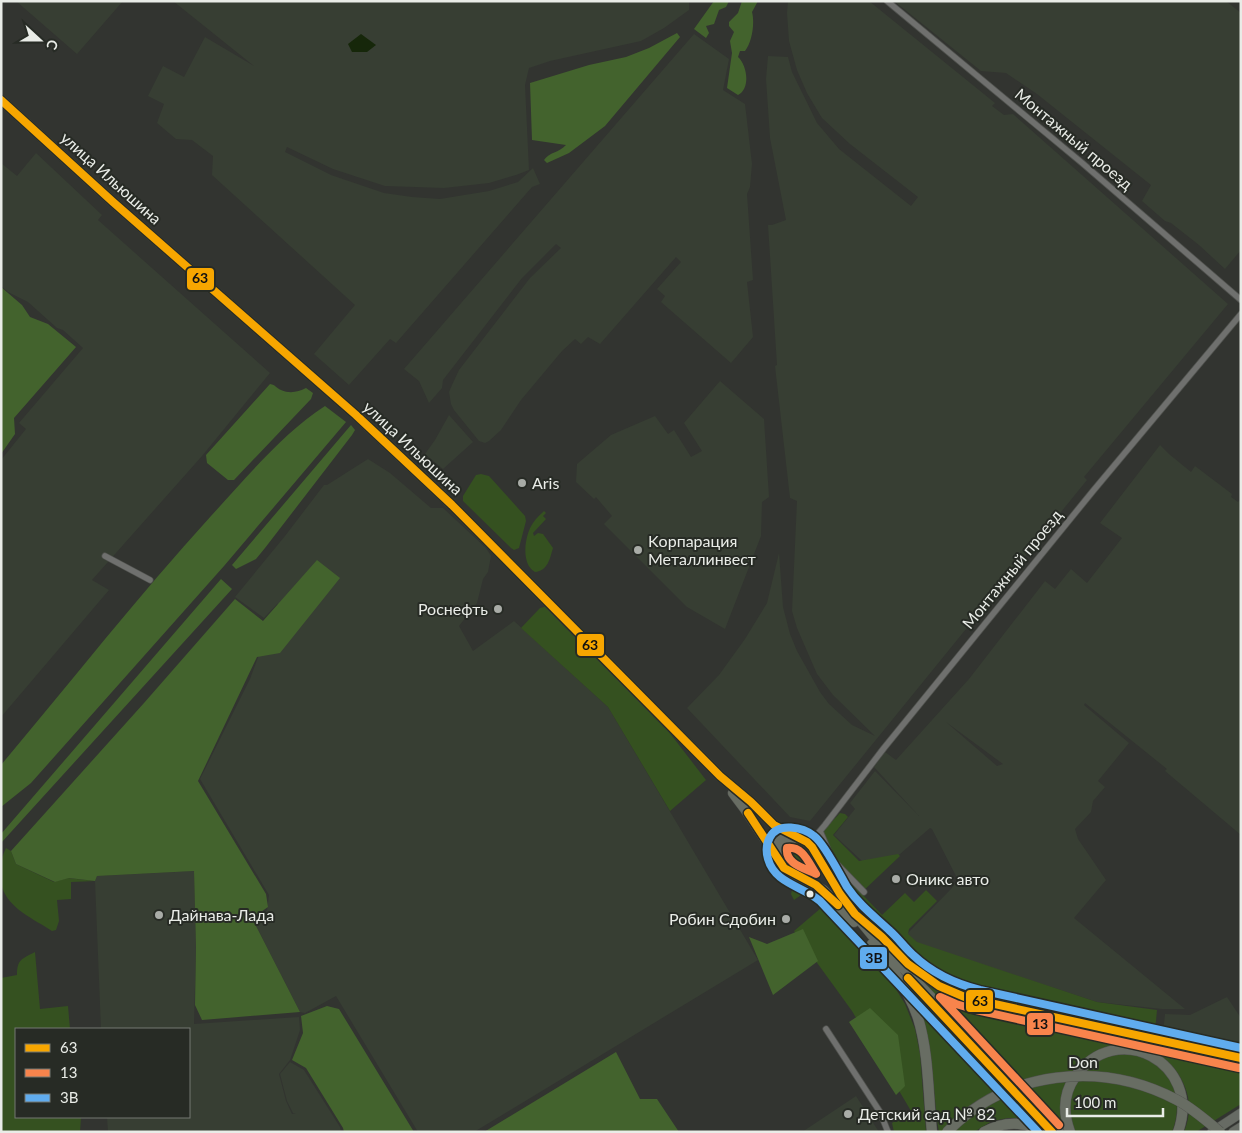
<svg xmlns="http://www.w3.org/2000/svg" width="1242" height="1133" font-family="Lato,sans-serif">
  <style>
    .built { fill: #373e33; fill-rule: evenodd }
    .green { fill: #355120 }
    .forest { fill: #43632d }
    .water { fill: #16270a }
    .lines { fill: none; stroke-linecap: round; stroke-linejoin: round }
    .street-casing { stroke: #50524e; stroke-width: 7 }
    .primary-casing { stroke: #50524e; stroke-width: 10 }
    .highway-casing { stroke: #50524e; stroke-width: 11 }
    .street { stroke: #6f706e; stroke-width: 5.5 }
    .primary { stroke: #676b64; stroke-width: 9 }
    .highway { stroke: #686d63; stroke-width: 10 }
    .highway-bridge-casing { stroke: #50524e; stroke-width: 11; stroke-linecap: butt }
    .highway-bridge { stroke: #686d63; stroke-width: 10 }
    .bus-1-casing { stroke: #272b25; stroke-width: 11 }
    .bus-2-casing { stroke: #272b25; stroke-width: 11 }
    .bus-3-casing { stroke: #272b25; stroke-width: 11 }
    .bus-1 { stroke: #f7a600; stroke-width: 8 }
    .bus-2 { stroke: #f8844c; stroke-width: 8 }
    .bus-3 { stroke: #60acee; stroke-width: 8 }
    .poi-dot { fill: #a9aca7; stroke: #272b25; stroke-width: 2 }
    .bus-dot { fill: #e9ece7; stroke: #272b25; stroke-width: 2 }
    .labels { text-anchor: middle; stroke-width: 4; stroke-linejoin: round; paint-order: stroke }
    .street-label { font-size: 16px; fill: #e9ece7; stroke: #272b25 }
    .poi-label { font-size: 16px; fill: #e9ece7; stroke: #272b25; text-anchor: start }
    .line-badge { stroke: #272b25; stroke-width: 2 }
    .pale-badge-label { font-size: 14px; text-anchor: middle; font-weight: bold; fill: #111 }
  </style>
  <rect width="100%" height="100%" fill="#323430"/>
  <!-- built -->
  <path class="built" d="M 16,1 L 123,1 L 77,54 Z
    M 173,1 L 689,1 L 689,10 L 664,28 L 641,41 L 550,61 L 529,68 L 525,85 L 529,170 L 516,175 L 489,183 L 444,188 L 385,186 L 333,169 L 287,147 L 285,152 L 331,175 L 384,193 L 412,197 L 440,199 L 489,191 L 518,182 L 533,168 L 540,184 L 532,187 L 396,343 L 390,339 L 349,385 L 314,354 L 355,305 L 212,175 L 213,156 L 192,140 L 176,139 L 157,123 L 164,104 L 148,96 L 163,66 L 184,77 L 205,37 L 254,66 Z
    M 788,1 L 869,1 L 995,103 L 992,106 L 1004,115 L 1013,114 L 1228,304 L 1084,477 L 1087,480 L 810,821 L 790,817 L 687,708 L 719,675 L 745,639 L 767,603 L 779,553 L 783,607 L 790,634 L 797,651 L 820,692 L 829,704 L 852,725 L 875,736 L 833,695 L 817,674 L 797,628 L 792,611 L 797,501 L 790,498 L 775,366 L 777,365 L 768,225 L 772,225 L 786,220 L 770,138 L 766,79 L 768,56 L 788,57 L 792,72 L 817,123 L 839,149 L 911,206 L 918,197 L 850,144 L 822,118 L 807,93 L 797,70 L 789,41 L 787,13 Z
    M 894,1 L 1226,1 L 1241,13 L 1241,250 L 1225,269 L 1199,245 L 1171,223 L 1165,221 L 1142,201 L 1151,185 L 1037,94 L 1006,73 L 981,71 Z
    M 694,34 L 729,59 L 723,90 L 745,104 L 752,164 L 750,187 L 747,194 L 753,280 L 747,282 L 753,337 L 731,363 L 661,302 L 665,296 L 657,289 L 681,262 L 676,257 L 600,344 L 588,337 L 581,344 L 575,339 L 562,351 L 521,400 L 501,430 L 489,441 L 485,443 L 479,441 L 454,410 L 451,404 L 449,392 L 452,385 L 459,370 L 530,278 L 561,248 L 556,244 L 522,278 L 443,380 L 442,388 L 429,403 L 419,381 L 404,369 Z
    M 36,153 L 102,215 L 98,220 L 270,373 L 202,456 L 92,580 L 109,590 L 1,717 L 1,460 L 26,429 L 19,423 L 83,348 L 63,330 L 57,328 L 28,302 L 8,292 L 1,286 L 1,163 L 17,176 Z
    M 720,381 L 764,419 L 769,497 L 762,502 L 761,536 L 725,629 L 687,607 L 604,524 L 612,516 L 596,497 L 594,499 L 576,482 L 577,464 L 611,435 L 655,416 L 668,434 L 674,430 L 691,457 L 702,451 L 684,423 Z
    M 449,415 L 473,442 L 443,469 L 425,454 L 435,440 Z
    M 1160,445 L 1169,454 L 1191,472 L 1195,466 L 1232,494 L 1231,497 L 1238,502 L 1241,498 L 1241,835 L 1165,771 L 1167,769 L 1085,703 L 1084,705 L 1129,743 L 1098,781 L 1105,787 L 1093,801 L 1091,812 L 1075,829 L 1078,839 L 1106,880 L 1074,918 L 1185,1009 L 1162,1009 L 1097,1002 L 916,943 L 907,934 L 951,889 L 958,880 L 932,829 L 930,828 L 877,874 L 874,872 L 834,835 L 855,809 L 850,803 L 875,771 L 919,816 L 874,767 L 885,752 L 896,760 L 969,679 L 1045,581 L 1055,589 L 1071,569 L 1087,583 L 1122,538 L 1100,523 ZM 946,722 L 1003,764 L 997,766 Z
    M 368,459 L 390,473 L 431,508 L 443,508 L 486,548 L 491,556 L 488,572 L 483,579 L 477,603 L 459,626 L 473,651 L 514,621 L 608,707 L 758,960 L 474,1132 L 418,1132 L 336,996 L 305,1013 L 300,1012 L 252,918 L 267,911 L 269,895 L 200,779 L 250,679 L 278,603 L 264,618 L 235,597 L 285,536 L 324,485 L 327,485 Z
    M 194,871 L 196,947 L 194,1024 L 299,1017 L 300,1030 L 290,1060 L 279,1074 L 286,1101 L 292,1114 L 296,1113 L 293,1113 L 287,1101 L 280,1074 L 290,1062 L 304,1070 L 340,1127 L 341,1132 L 108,1132 L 107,1117 L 189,1117 L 189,1029 L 101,1029 L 95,881 L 97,876 Z
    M 1227,997 L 1241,1018 L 1240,1047 L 1233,1048 L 1163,1034 L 1165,1014 L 1190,1015 Z
    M 856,1096 L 879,1132 L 802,1132 Z"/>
  <!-- green -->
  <path class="green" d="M 481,474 L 489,476 L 525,516 L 526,521 L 519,548 L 514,550 L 511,548 L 463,501 L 463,496 L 476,475 Z
    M 544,511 L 546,513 L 543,516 L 546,519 L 533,533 L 534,536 L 538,533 L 543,534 L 553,548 C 550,558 548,571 535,572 C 520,564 525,534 533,523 C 536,518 541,514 544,511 Z
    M 548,606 L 669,732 L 706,780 L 670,811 L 608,707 L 521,628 L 540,608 Z
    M 840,813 L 845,814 L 848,817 L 833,835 L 859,861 L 898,854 L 900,856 L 861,893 L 882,915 L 905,893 L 914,902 L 926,890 L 937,901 L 909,929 L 908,934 L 917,942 L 1097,1002 L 1157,1010 L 1155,1032 L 981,997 L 967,993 L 938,980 L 920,969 L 902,953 L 850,898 L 821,846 L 820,839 L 823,831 Z
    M 788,841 C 801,841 812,852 812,865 L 806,872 C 792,871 772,854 788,841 Z
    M 6,848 L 11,851 L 16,864 L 54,882 L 68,878 L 95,881 L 71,882 L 71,899 L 57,900 L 59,921 L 56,930 L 52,931 C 34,919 9,909 2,887 C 0,883 1,876 1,871 C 1,862 2,856 6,848 Z
    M 800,886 L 807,887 L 816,891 L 883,968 L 905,1004 L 915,1029 L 920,1054 L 926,1132 L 894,1132 L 892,1123 L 911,1111 L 852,1011 L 794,931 L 821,908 L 808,894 L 804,893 L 794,900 L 791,894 L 792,890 Z
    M 35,952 L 40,1009 L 68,1006 L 70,1029 L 16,1029 L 16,1117 L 81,1117 L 80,1132 L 1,1132 L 1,978 L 17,975 C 17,959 22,959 35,952 Z
    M 923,983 L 950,998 L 970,1005 L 1241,1065 L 1241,1104 L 1196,1132 L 1184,1132 C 1190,1117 1191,1102 1185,1087 C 1164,1031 1080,1031 1064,1091 C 1063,1097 1060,1103 1060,1109 C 1060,1117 1063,1125 1065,1132 Z
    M 910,986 L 1002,1083 L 1007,1083 L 1016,1098 L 1038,1123 L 1021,1118 L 1008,1118 L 992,1121 L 974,1132 L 939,1132 C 931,1083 936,1031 909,987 Z
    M 1125,1054 C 1130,1054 1137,1054 1141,1056 C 1174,1067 1184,1102 1172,1132 L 1075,1132 C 1061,1107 1075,1079 1095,1063 C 1104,1056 1115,1055 1125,1054 Z"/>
  <!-- forest -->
  <path class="forest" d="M 714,1 L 729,1 L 726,7 L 719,10 L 714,24 L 706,26 L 709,33 L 706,38 L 694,29 Z
    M 742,1 L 758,1 L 752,12 C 755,23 752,42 745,51 L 740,51 L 738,57 C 747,65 751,88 738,95 L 727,88 L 732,53 L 730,41 L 734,32 L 729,26 L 729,22 L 738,13 Z
    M 677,33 L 680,37 L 605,126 L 569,153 L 547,163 L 544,160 C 549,152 559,153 566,145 L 532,140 L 530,83 L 589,65 L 626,57 L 649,48 Z
    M 1,287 L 22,305 L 30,317 L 48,324 L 76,347 L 14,418 L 15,434 L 1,454 Z
    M 270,384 C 276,385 276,388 281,390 C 290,394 298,392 306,388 L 313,393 L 311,399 L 234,480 L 228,480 L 207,463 L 206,455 Z
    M 325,406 L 346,422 L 224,566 L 31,783 L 1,807 L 1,765 C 71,682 138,596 211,516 C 246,478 282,434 325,406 Z
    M 351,425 L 355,430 L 352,435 L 265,548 L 256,559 L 236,569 L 232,565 Z
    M 317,560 L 340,578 L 280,653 L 257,657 L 198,781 L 266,894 L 268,907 L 252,918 L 300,1012 L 202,1020 L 195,1005 L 196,947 L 194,871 L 97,876 L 95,881 L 69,878 L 55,882 L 16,864 L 11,851 L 144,703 L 235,599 L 263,621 Z
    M 221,579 L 232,589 L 1,843 L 1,834 Z
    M 803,929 L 818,961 L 773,995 L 749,937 L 767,944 Z
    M 327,1006 L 339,1009 L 414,1132 L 344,1132 L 343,1128 L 306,1068 L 292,1060 L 303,1033 L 301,1016 Z
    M 870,1008 L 898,1035 L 905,1086 L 896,1095 L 849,1022 Z
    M 616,1052 L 640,1099 L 657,1099 L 679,1132 L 484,1132 Z"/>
  <!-- water -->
  <path class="water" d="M 361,34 L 376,45 L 367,52 L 352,52 L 348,44 Z"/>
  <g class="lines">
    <defs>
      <path id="street" d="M 887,1 L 1081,162 L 1241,300
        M 105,556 L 150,580
        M 820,831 L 832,859 L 864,892
        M 809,844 L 825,825 L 884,748 L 1093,491 L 1241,314
        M 826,1029 L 880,1112 L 888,1132"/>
      <path id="primary" d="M 1212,1132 L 1241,1113
        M 1233,1132 L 1241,1127"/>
      <path id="highway" d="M 1,100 L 113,202 L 356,415 L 452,505 L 720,776 L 751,802 L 774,825 L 807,842 L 812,847 L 845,902 L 872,935 L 1059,1132
        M 733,793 L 745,809 L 784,868 L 823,890 L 854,922
        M 778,858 C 774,844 781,835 796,838
        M 797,876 L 804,876 L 813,872 L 816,864 L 815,854
        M 872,944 C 891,966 908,989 918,1018 C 929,1054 928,1094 932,1132
        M 908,964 L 939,986 L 967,998 L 1241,1058
        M 984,1132 C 1004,1121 1024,1121 1044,1132
        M 1070,1132 C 1063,1113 1063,1094 1075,1077 C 1116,1017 1203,1063 1178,1132"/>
    </defs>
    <!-- street casing -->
    <use href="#street" class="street-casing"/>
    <!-- primary casing -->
    <use href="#primary" class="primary-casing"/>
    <!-- highway casing -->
    <use href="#highway" class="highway-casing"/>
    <!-- street -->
    <use href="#street" class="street"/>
    <!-- primary -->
    <use href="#primary" class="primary"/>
    <!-- highway -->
    <use href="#highway" class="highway"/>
    <defs>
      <path id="highway-bridge" d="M 947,1132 C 1008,1070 1101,1060 1177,1100 C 1192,1108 1206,1120 1220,1132"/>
    </defs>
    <!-- highway-bridge casing -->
    <use href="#highway-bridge" class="highway-bridge-casing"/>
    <!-- highway-bridge -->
    <use href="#highway-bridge" class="highway-bridge"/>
    <defs>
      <path id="bus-1" d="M 1,100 L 113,202 L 356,415 L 452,505 L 720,776 L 751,802 L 774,825 L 807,842 L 812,847 L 840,894 L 855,914 L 882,937 L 908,964 L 939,986 L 967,998 L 1241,1058
        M 748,813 L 784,868 L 816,885 L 838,905
        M 908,978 L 1052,1132"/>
      <path id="bus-2" d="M 787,848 C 803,846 808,862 816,874 C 804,868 785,864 787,848 Z
        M 1059,1125 L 940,997 L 956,1004 L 976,1010 L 1239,1068"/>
      <path id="bus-3" d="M 1038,1132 L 820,901 C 803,886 775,884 768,859 C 766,852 766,844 770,837 C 778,822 803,827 814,836 C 824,843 840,875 847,887 C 860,906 874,916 890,931 C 898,938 905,948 913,955 C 932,973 956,984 980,990 L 1241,1048"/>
    </defs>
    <!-- bus-1 casing -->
    <use href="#bus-1" class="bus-1-casing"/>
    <!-- bus-2 casing -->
    <use href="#bus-2" class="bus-2-casing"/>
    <!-- bus-3 casing -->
    <use href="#bus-3" class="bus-3-casing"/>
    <!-- bus-1 -->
    <use href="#bus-1" class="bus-1"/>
    <!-- bus-2 -->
    <use href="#bus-2" class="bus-2"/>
    <!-- bus-3 -->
    <use href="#bus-3" class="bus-3"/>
  </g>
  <!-- markers -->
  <g class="poi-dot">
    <circle cx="522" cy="483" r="5"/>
    <circle cx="638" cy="550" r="5"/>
    <circle cx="498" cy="609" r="5"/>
    <circle cx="896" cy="879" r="5"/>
    <circle cx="159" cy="915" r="5"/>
    <circle cx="786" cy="919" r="5"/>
    <circle cx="848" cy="1114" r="5"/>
  </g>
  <circle class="bus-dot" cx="810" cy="894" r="4.5"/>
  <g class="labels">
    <!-- street labels -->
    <g class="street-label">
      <text transform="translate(1074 139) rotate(40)" y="6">Монтажный проезд</text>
      <text transform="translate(111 178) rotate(42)" y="6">улица Ильюшина</text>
      <text transform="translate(413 448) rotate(43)" y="6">улица Ильюшина</text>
      <text transform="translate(1012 569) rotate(-51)" y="6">Монтажный проезд</text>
      <text x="1083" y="1068">Don</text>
    </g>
    <!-- poi labels -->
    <g class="poi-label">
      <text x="532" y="489">Aris</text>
      <text x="648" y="547">Kорпарация<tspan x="648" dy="18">Металлинвест</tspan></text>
      <text x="488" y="615" text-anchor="end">Роснефть</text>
      <text x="906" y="885">Оникс авто</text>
      <text x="169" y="921">Дайнава-Лада</text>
      <text x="776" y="925" text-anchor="end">Робин Сдобин</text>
      <text x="858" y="1120">Детский сад № 82</text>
    </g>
  </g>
  <g class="line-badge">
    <rect x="186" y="267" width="29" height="24" rx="5" fill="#f7a600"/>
    <rect x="576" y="633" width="29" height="24" rx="5" fill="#f7a600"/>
    <rect x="859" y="946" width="29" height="24" rx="5" fill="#60acee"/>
    <rect x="965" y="989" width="29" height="24" rx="5" fill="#f7a600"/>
    <rect x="1026" y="1012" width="28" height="24" rx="5" fill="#f8844c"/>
  </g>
  <g class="pale-badge-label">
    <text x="200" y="283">63</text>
    <text x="590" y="650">63</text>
    <text x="874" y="963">3В</text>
    <text x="980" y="1006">63</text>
    <text x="1040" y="1029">13</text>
  </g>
  <!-- border -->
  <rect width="1242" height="1133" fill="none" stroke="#e9ece7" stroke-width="5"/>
  <!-- legend -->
  <rect x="15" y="1028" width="175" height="90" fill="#272b25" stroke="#757873"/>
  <rect x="25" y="1044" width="25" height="8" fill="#f7a600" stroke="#757873"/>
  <text x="60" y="1053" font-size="15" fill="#e9ece7">63</text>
  <rect x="25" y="1069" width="25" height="8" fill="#f8844c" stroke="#757873"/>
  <text x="60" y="1078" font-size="15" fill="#e9ece7">13</text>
  <rect x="25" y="1094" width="25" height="8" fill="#60acee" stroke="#757873"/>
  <text x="60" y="1103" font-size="15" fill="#e9ece7">3В</text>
  <!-- north arrow -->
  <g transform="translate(40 40) rotate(111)" stroke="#272b25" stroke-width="4" paint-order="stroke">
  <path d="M0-4L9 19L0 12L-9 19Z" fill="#e9ece7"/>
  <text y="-8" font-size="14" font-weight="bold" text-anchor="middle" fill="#e9ece7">С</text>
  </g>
  <!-- scale -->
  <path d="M1067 1108v8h96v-8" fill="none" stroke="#e9ece7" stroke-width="2.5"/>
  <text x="1074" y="1108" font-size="15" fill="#e9ece7" stroke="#272b25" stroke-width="4" paint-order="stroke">100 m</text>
</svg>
